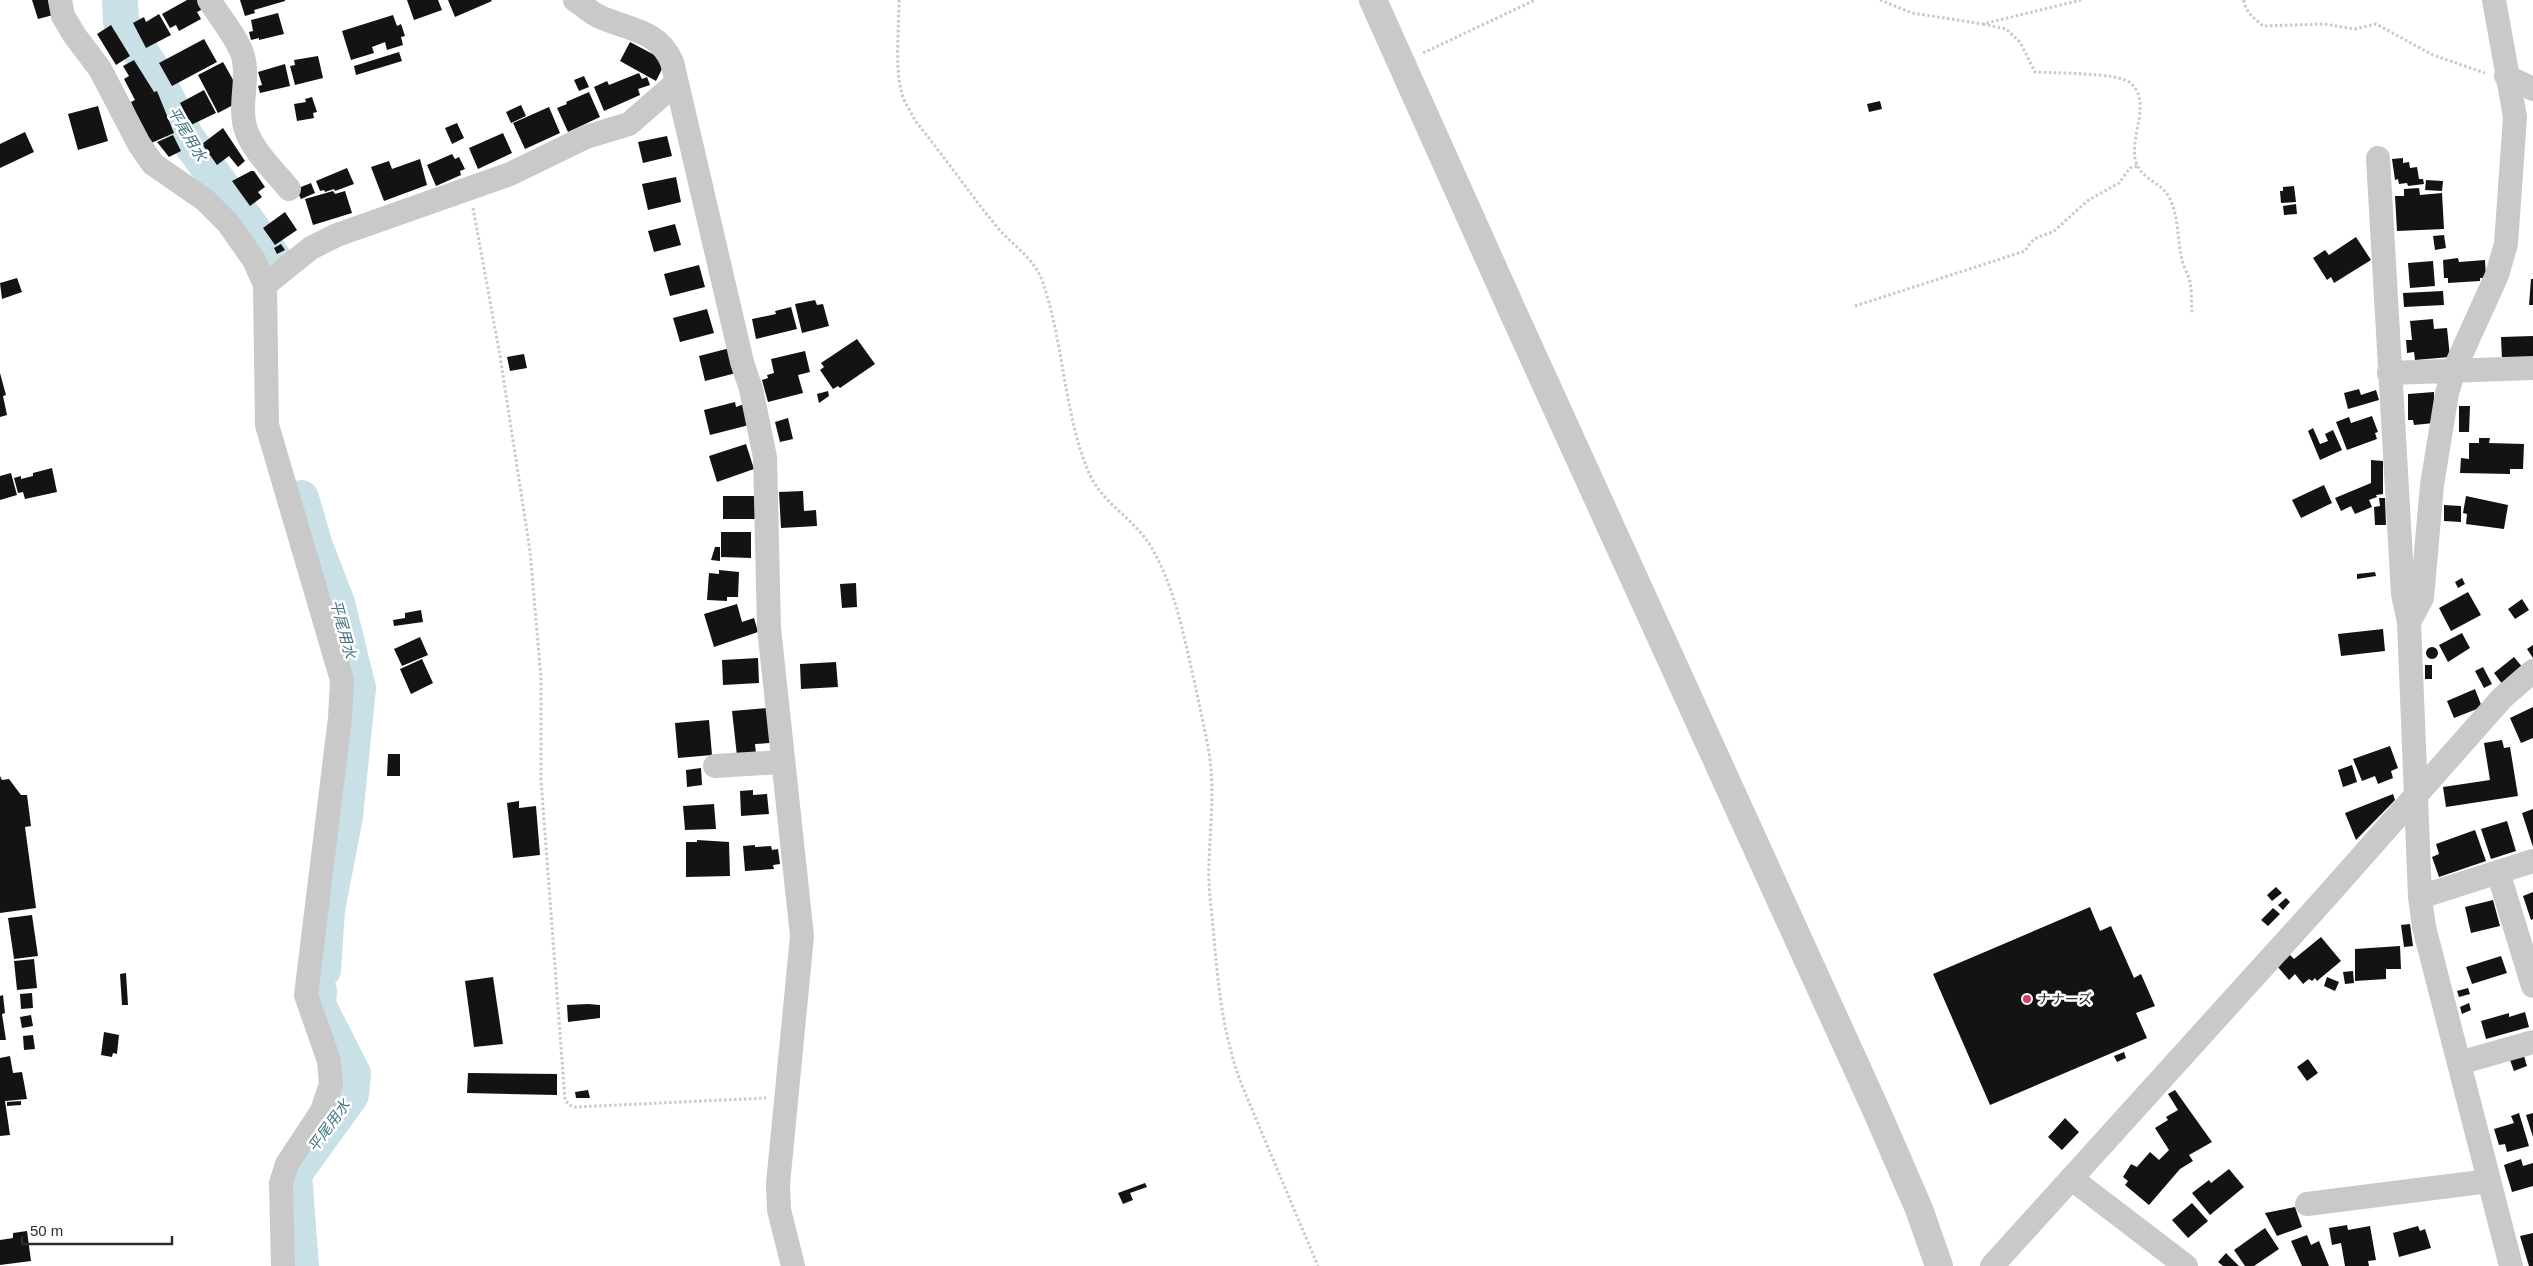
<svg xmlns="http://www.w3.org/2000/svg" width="2533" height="1266" font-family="Arial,'Noto Sans JP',sans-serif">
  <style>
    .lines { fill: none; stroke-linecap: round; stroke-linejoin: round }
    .river { stroke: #c9e0e7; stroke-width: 36 }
    .building { fill: #131313 }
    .path { stroke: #c9c9c9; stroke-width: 3; stroke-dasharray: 2.5 2.5; stroke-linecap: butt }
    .minor { stroke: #c9c9c9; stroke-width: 24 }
    .tertiary { stroke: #c9c9c9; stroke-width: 28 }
    .poi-dot { fill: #d33f61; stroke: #fff; stroke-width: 2 }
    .labels { text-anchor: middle; stroke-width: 5; stroke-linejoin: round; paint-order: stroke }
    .poi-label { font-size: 14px; fill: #2c2c2c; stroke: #fff; text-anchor: start }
    .water-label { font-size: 15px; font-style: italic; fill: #437685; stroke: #fff }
  </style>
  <rect width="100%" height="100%" fill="#fff"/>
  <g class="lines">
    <!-- river -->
    <path class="river" d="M 120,2 L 121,22 L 152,69 L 186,137 L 273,257
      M 301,498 L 315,546 L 337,603 L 358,688 L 345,816 L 327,910 L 323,970
      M 301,1266 L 294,1174 L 351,1095 L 353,1074 L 318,1005 L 319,991"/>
  </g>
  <!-- building -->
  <path class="building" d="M 32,0 L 48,0 L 53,15 L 38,19 Z
    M 187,0 L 198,0 L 203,9 L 197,12 L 201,19 L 179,31 L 176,25 L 170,28 L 162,14 Z
    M 240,0 L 285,0 L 285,1 L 254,10 L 255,13 L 245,16 Z
    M 407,0 L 438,0 L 442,10 L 414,20 Z
    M 448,0 L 491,0 L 492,1 L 455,17 Z
    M 278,13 L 284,34 L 259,40 L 259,38 L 251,40 L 249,32 L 253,31 L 251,20 Z
    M 159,14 L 171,35 L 146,48 L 133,23 L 144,17 L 146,22 Z
    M 393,15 L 397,26 L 401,24 L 405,36 L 401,37 L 403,45 L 387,50 L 385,42 L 372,47 L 374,53 L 351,60 L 342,31 Z
    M 111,25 L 130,56 L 116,65 L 97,34 Z
    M 204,39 L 217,62 L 172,86 L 159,63 Z
    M 630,42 L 666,61 L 656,81 L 620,61 Z
    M 399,52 L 402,61 L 356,75 L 354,66 Z
    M 318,56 L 323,78 L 295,85 L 290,66 L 295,65 L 294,60 Z
    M 134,60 L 154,92 L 149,94 L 157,91 L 174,133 L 149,144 L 131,102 L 135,100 L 124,79 L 129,76 L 123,66 Z
    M 223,62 L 236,85 L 235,104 L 218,113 L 198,75 Z
    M 285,64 L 290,86 L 260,93 L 258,86 L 262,85 L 258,72 Z
    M 639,73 L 642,79 L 647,77 L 650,85 L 638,89 L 640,95 L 604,111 L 594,87 L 607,81 L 609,85 Z
    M 584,76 L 589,87 L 579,91 L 574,80 Z
    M 204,90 L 216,113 L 191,125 L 180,103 Z
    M 589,92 L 600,117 L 568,132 L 557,108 L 567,104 L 566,102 Z
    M 312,97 L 317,112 L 313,113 L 314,118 L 297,121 L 294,104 L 306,102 L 305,99 Z
    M 1880,101 L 1882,109 L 1869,112 L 1867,104 Z
    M 521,105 L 526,116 L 511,123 L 506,112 Z
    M 98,106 L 108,141 L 78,150 L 68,114 Z
    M 549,107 L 560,133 L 525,149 L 513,123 Z
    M 457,123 L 464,138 L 452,144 L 445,128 Z
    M 223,128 L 245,161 L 238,167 L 229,156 L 217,165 L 202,144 Z
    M 25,132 L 34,152 L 0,168 L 0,144 Z
    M 503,133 L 512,153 L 478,169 L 469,148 Z
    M 173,135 L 181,151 L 169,157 L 157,142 Z
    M 667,136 L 672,156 L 643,163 L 638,142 Z
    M 452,154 L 455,159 L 459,157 L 465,169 L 460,171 L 461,175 L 436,186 L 427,165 Z
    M 2403,158 L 2403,163 L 2409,162 L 2410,168 L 2417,167 L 2419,179 L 2423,179 L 2424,184 L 2408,186 L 2407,183 L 2399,184 L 2398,179 L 2395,180 L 2392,159 Z
    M 420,159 L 427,185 L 384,201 L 371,167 L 389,161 L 392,169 Z
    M 347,168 L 354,184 L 335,191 L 334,189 L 325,192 L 324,190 L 320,191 L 316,181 Z
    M 251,171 L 254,171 L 265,187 L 258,192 L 262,197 L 250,206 L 232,181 Z
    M 676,177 L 681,202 L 648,210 L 642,184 Z
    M 2426,180 L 2443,181 L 2442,191 L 2425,190 Z
    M 311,183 L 315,193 L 301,199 L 296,189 Z
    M 2294,186 L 2296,202 L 2281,203 L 2280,191 L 2283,191 L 2283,187 Z
    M 2419,188 L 2420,195 L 2442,193 L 2444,229 L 2397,231 L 2395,196 L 2404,196 L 2404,189 Z
    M 333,191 L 335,194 L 345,191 L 352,213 L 313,225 L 305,199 Z
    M 2296,204 L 2297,214 L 2284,215 L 2283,206 Z
    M 285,212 L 297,230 L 275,245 L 263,228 Z
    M 675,224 L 681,245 L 654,252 L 648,231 Z
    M 2444,235 L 2446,248 L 2435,250 L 2433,236 Z
    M 2356,237 L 2371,260 L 2334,283 L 2331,277 L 2327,280 L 2313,258 L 2325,250 L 2329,255 Z
    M 281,244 L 285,250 L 277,254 L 274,248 Z
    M 2458,258 L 2459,262 L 2485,260 L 2486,278 L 2480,278 L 2480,281 L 2448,283 L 2448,278 L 2444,278 L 2443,260 Z
    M 2433,261 L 2435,286 L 2410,288 L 2408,263 Z
    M 699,265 L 705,287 L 670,296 L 664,274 Z
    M 17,278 L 22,292 L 2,299 L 0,283 Z
    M 2531,279 L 2533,279 L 2533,305 L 2529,305 Z
    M 2443,291 L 2444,305 L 2404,307 L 2403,293 Z
    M 815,300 L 817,305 L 823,304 L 829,326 L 802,333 L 795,304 Z
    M 791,307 L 797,329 L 756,339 L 752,319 L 776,314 L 775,311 Z
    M 707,309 L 714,333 L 680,342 L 673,318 Z
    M 2433,319 L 2434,329 L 2447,328 L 2450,357 L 2415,360 L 2414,352 L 2407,353 L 2406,340 L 2412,340 L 2410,321 Z
    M 2533,336 L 2533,361 L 2502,360 L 2501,337 Z
    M 857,339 L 875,364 L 840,388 L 838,386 L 833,389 L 820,370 L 824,367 L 821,363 Z
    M 730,348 L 736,373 L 705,381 L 699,356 Z
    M 805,351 L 810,372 L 798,375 L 803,393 L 768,402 L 762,380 L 768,378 L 767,375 L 774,373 L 771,359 Z
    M 524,354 L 527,368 L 510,371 L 507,357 Z
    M 0,373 L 6,395 L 3,396 L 7,415 L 0,417 Z
    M 2359,389 L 2361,395 L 2376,390 L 2379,400 L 2348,409 L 2344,393 Z
    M 828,391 L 829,396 L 819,403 L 817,394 Z
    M 2434,392 L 2434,423 L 2414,425 L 2413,420 L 2408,420 L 2408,394 Z
    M 735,402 L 736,407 L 744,404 L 749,425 L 710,435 L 704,410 Z
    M 2459,406 L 2470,406 L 2469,432 L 2459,432 Z
    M 2372,416 L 2378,432 L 2375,433 L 2377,439 L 2347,450 L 2336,422 L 2349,417 L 2351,423 Z
    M 788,418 L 793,439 L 780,442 L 775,422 Z
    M 2313,428 L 2320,444 L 2328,441 L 2325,434 L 2333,430 L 2342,450 L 2320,460 L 2308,431 Z
    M 2479,438 L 2490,438 L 2489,443 L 2524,444 L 2523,469 L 2510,469 L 2510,474 L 2460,473 L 2461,458 L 2469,459 L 2469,443 L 2479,443 Z
    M 746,444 L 754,469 L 717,482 L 709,456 Z
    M 2371,460 L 2383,461 L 2383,494 L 2376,495 L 2377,497 L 2369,500 L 2372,507 L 2355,514 L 2351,506 L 2341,511 L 2335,498 L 2371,483 Z
    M 52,468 L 57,492 L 25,499 L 23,492 L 18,493 L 14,478 L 21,476 L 21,479 L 33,476 L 33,473 Z
    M 11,473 L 17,495 L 0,500 L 0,476 Z
    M 2324,485 L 2332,503 L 2301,518 L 2292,500 Z
    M 803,491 L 804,511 L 816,510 L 817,526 L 781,528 L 779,492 Z
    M 723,496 L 759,496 L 755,519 L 723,519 Z
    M 2466,496 L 2508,505 L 2504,529 L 2466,524 L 2467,514 L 2463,513 Z
    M 2379,498 L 2385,498 L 2386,525 L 2375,525 L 2374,507 L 2380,506 Z
    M 2444,505 L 2461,506 L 2461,522 L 2444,521 Z
    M 721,532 L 751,532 L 751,558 L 721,557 Z
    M 715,547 L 720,547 L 720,561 L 711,560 Z
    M 719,570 L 739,572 L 738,597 L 727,597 L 727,601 L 707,600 L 709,573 L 719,574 Z
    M 2375,572 L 2376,576 L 2357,579 L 2357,574 Z
    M 2462,578 L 2465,584 L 2458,588 L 2455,582 Z
    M 856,583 L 857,607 L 842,608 L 840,584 Z
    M 2468,592 L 2481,615 L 2451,631 L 2439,608 Z
    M 2522,599 L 2529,610 L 2515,619 L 2508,609 Z
    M 737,604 L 742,622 L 754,618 L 758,632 L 714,647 L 704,614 Z
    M 421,610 L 423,622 L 394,626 L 393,620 L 405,618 L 405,613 Z
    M 2383,629 L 2385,651 L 2341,656 L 2338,634 Z
    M 2462,633 L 2470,648 L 2448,662 L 2439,645 Z
    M 420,637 L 428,655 L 402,666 L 394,649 Z
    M 2533,645 L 2533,658 L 2527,649 Z
    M2426 653a6 6 0 1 1 12 0a6 6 0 1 1-12 0Z
    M 2514,657 L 2524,669 L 2503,685 L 2494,673 Z
    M 758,658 L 759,683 L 723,685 L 722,660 Z
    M 422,659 L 433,683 L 411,694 L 400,669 Z
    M 836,662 L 838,687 L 801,689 L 800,664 Z
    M 2425,665 L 2432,665 L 2432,679 L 2425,679 Z
    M 2483,667 L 2492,684 L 2484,688 L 2475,671 Z
    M 2475,689 L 2482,707 L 2454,718 L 2447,701 Z
    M 2533,707 L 2533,738 L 2521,743 L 2510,718 Z
    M 767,708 L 770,743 L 755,744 L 756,754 L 737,756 L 732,711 Z
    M 709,720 L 712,755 L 678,758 L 675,723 Z
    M 2502,740 L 2504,748 L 2510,747 L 2518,796 L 2446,807 L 2443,787 L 2490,780 L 2484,743 Z
    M 2390,746 L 2398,768 L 2391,771 L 2393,778 L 2378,784 L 2375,776 L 2362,781 L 2353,759 Z
    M 388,754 L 400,754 L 400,776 L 387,776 Z
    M 2352,765 L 2357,782 L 2343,787 L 2338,770 Z
    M 701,768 L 702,785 L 687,787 L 686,770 Z
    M 0,776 L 2,780 L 9,779 L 21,795 L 27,795 L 31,826 L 25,827 L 36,908 L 0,913 Z
    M 753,790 L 753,795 L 767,794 L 769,814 L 741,816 L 740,791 Z
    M 2393,794 L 2395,800 L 2356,840 L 2345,813 Z
    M 519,801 L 519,808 L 536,806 L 540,855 L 513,858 L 507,803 Z
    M 714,804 L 716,829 L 685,830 L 683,806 Z
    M 2533,809 L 2533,847 L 2522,813 Z
    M 2507,821 L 2516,851 L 2491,859 L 2481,829 Z
    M 2475,830 L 2486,861 L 2439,877 L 2432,857 L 2439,854 L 2436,844 Z
    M 697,840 L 729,842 L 730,876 L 686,877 L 686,842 L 697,842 Z
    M 755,845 L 755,847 L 771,846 L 772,850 L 778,849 L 780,864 L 773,865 L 774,869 L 745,871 L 743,846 Z
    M 2276,887 L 2282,893 L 2272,901 L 2267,895 Z
    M 2533,892 L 2533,919 L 2531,920 L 2523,896 Z
    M 2286,898 L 2290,902 L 2283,910 L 2278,905 Z
    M 2493,900 L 2500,926 L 2471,933 L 2465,907 Z
    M 2090,907 L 2100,931 L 2111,926 L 2134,978 L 2141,974 L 2155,1006 L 2136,1013 L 2147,1038 L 1990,1105 L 1933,974 Z
    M 2273,908 L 2280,914 L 2268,926 L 2261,920 Z
    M 32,915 L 38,956 L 14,959 L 8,918 Z
    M 2410,924 L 2413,946 L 2404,947 L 2401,925 Z
    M 2321,937 L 2341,961 L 2317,981 L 2315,978 L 2312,981 L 2309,979 L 2303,984 L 2295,974 L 2289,980 L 2277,966 L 2290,955 L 2294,959 Z
    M 2400,946 L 2401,969 L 2386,969 L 2386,979 L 2355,981 L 2355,949 Z
    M 2501,956 L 2507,973 L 2472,984 L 2466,967 Z
    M 34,959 L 37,988 L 17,990 L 14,961 Z
    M 2353,971 L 2354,983 L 2345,984 L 2343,972 Z
    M 126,973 L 128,1005 L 122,1005 L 120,974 Z
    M 493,977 L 503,1044 L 474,1047 L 465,981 Z
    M 2327,977 L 2339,982 L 2335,991 L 2324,986 Z
    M 2468,988 L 2470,994 L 2459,997 L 2457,991 Z
    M 32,993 L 33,1008 L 21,1009 L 20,994 Z
    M 3,995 L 5,1013 L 2,1014 L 6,1040 L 0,1040 L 0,996 Z
    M 2469,1003 L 2471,1010 L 2462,1014 L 2460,1007 Z
    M 588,1004 L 600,1005 L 600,1018 L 568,1022 L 567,1005 Z
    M 2525,1012 L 2529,1027 L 2486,1039 L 2481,1021 L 2509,1013 L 2509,1017 Z
    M 31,1015 L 33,1026 L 22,1028 L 20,1017 Z
    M 104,1032 L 119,1035 L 117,1054 L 113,1053 L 112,1057 L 101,1055 Z
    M 33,1035 L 35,1049 L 24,1050 L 23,1036 Z
    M 2124,1052 L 2126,1058 L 2117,1062 L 2114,1056 Z
    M 10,1056 L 13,1073 L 22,1072 L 27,1099 L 5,1101 L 10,1135 L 0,1136 L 0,1058 Z
    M 2524,1056 L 2527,1066 L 2514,1071 L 2510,1060 Z
    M 2308,1059 L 2318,1073 L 2307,1081 L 2297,1067 Z
    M 468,1073 L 557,1074 L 557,1095 L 467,1093 Z
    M 588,1090 L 590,1098 L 576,1098 L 575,1092 Z
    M 2175,1090 L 2212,1142 L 2189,1155 L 2193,1161 L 2180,1169 L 2149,1205 L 2125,1185 L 2128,1181 L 2123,1177 L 2131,1164 L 2137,1167 L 2150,1152 L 2159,1160 L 2169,1150 L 2155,1128 L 2168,1120 L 2166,1117 L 2178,1110 L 2168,1094 Z
    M 21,1101 L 21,1105 L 7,1106 L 7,1102 Z
    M 2519,1113 L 2529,1146 L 2507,1152 L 2505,1144 L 2499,1145 L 2494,1129 L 2514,1123 L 2511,1116 Z
    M 2533,1113 L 2533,1137 L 2526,1115 Z
    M 2065,1118 L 2079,1132 L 2062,1150 L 2048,1137 Z
    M 2521,1159 L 2523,1166 L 2533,1163 L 2533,1186 L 2512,1192 L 2504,1165 Z
    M 2229,1169 L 2244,1187 L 2210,1215 L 2192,1193 L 2209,1180 L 2211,1183 Z
    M 1145,1183 L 1147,1187 L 1130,1193 L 1133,1200 L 1123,1204 L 1118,1193 Z
    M 2192,1203 L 2208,1221 L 2188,1238 L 2172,1220 Z
    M 2295,1207 L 2302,1227 L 2277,1236 L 2265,1213 Z
    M 2347,1225 L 2348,1230 L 2370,1226 L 2376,1260 L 2368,1261 L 2369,1266 L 2345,1266 L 2341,1243 L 2332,1245 L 2329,1228 Z
    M 2418,1226 L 2420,1231 L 2425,1229 L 2431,1248 L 2399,1257 L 2393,1233 Z
    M 2265,1228 L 2279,1249 L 2254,1266 L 2245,1266 L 2234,1250 Z
    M 27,1231 L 31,1261 L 0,1265 L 0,1240 L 13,1238 L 13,1233 Z
    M 2533,1233 L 2533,1266 L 2529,1266 L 2520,1236 Z
    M 2307,1235 L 2311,1245 L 2319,1241 L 2329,1266 L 2302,1266 L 2291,1241 Z
    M 2226,1253 L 2239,1266 L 2223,1266 L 2218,1262 Z"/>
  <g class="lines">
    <!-- path -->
    <path class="path" d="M 899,0 C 899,26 895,66 901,90 C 903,101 911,112 916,122 C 944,156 969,193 997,227 C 1013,246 1035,258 1043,283 C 1064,344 1064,415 1089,473 C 1102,503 1133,518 1150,545 C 1175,587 1183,633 1194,680 C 1199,704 1205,729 1209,753 C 1215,790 1210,827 1209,864 C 1208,885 1211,906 1213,927 C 1218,983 1222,1035 1243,1088 L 1318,1266
      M 1880,0 L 1912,13 L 1983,24 L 2081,0
      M 2244,0 C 2245,12 2254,18 2263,26 L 2324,24 L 2355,29 L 2376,24 L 2433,55 L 2485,73
      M 1983,24 L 2006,29 L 2020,42 L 2035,72 C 2052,73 2119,73 2129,82 C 2154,101 2128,138 2136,162 C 2141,179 2161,182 2169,197 C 2179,216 2177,239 2182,260 C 2183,266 2187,272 2189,278 C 2192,288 2191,301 2192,312
      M 1423,53 L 1535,0
      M 473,208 L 500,356 L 530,551 L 541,678 L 541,780 L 565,1100 L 569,1105 L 575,1107 L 766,1098
      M 1855,306 L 2025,251 L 2031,242 L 2038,237 L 2053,232 L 2087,201 L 2119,183 L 2130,168 L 2137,166"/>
    <!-- minor -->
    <path class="minor" d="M 60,0 L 63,16 L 75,36 L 100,69 L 139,144 L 153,164 L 205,200 L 228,223 L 254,260 L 265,285 L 267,425 L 342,680 L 340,718 L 306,995 L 329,1061 L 331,1084 L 322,1111 L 287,1164 L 281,1183 L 283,1266
      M 209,0 C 219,16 238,39 243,56 C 249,78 240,100 244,122 C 248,147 273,169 289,189
      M 575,0 C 583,5 590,12 598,16 C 627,30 658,29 672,62 L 742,362 L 751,389 L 765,457 L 769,628 L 802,936 L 778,1184 L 779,1210 L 793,1266
      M 2494,0 L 2515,117 L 2506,244 L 2497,275 L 2454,370 L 2447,393 L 2432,485 L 2422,598 L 2409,622 L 2420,897 L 2424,927 L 2511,1266
      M 2506,76 L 2533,89
      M 2378,158 L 2403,594 L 2409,622
      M 265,285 L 311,248 L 337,235 L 510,174 L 586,137 L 629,124 L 676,83
      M 2389,373 L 2533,368
      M 715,766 L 782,762
      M 2498,872 L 2533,986
      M 2420,897 L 2533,861
      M 2459,1063 L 2533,1042
      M 2072,1179 L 2186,1266
      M 2307,1204 L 2489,1181
      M 1992,1266 L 2327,896 L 2502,698 L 2533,671"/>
    <!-- tertiary -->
    <path class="tertiary" d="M 1373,0 L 1512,310 L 1877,1112 L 1919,1209 L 1939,1266"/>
  </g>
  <!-- markers -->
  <circle class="poi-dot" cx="2027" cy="999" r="5"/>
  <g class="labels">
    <!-- poi labels -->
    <g class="poi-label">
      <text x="2037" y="1004">ナナーズ</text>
    </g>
    <!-- water labels -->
    <g class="water-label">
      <text transform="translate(187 134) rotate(59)" y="5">平尾用水</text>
      <text transform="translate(343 629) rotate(75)" y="5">平尾用水</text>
      <text transform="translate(329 1126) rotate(-54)" y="5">平尾用水</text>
    </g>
  </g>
  <!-- scale -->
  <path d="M22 1236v8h150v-8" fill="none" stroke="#2c2c2c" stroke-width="2.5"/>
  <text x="30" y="1236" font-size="15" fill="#2c2c2c" stroke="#ffffff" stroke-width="4" paint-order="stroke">50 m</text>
</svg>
